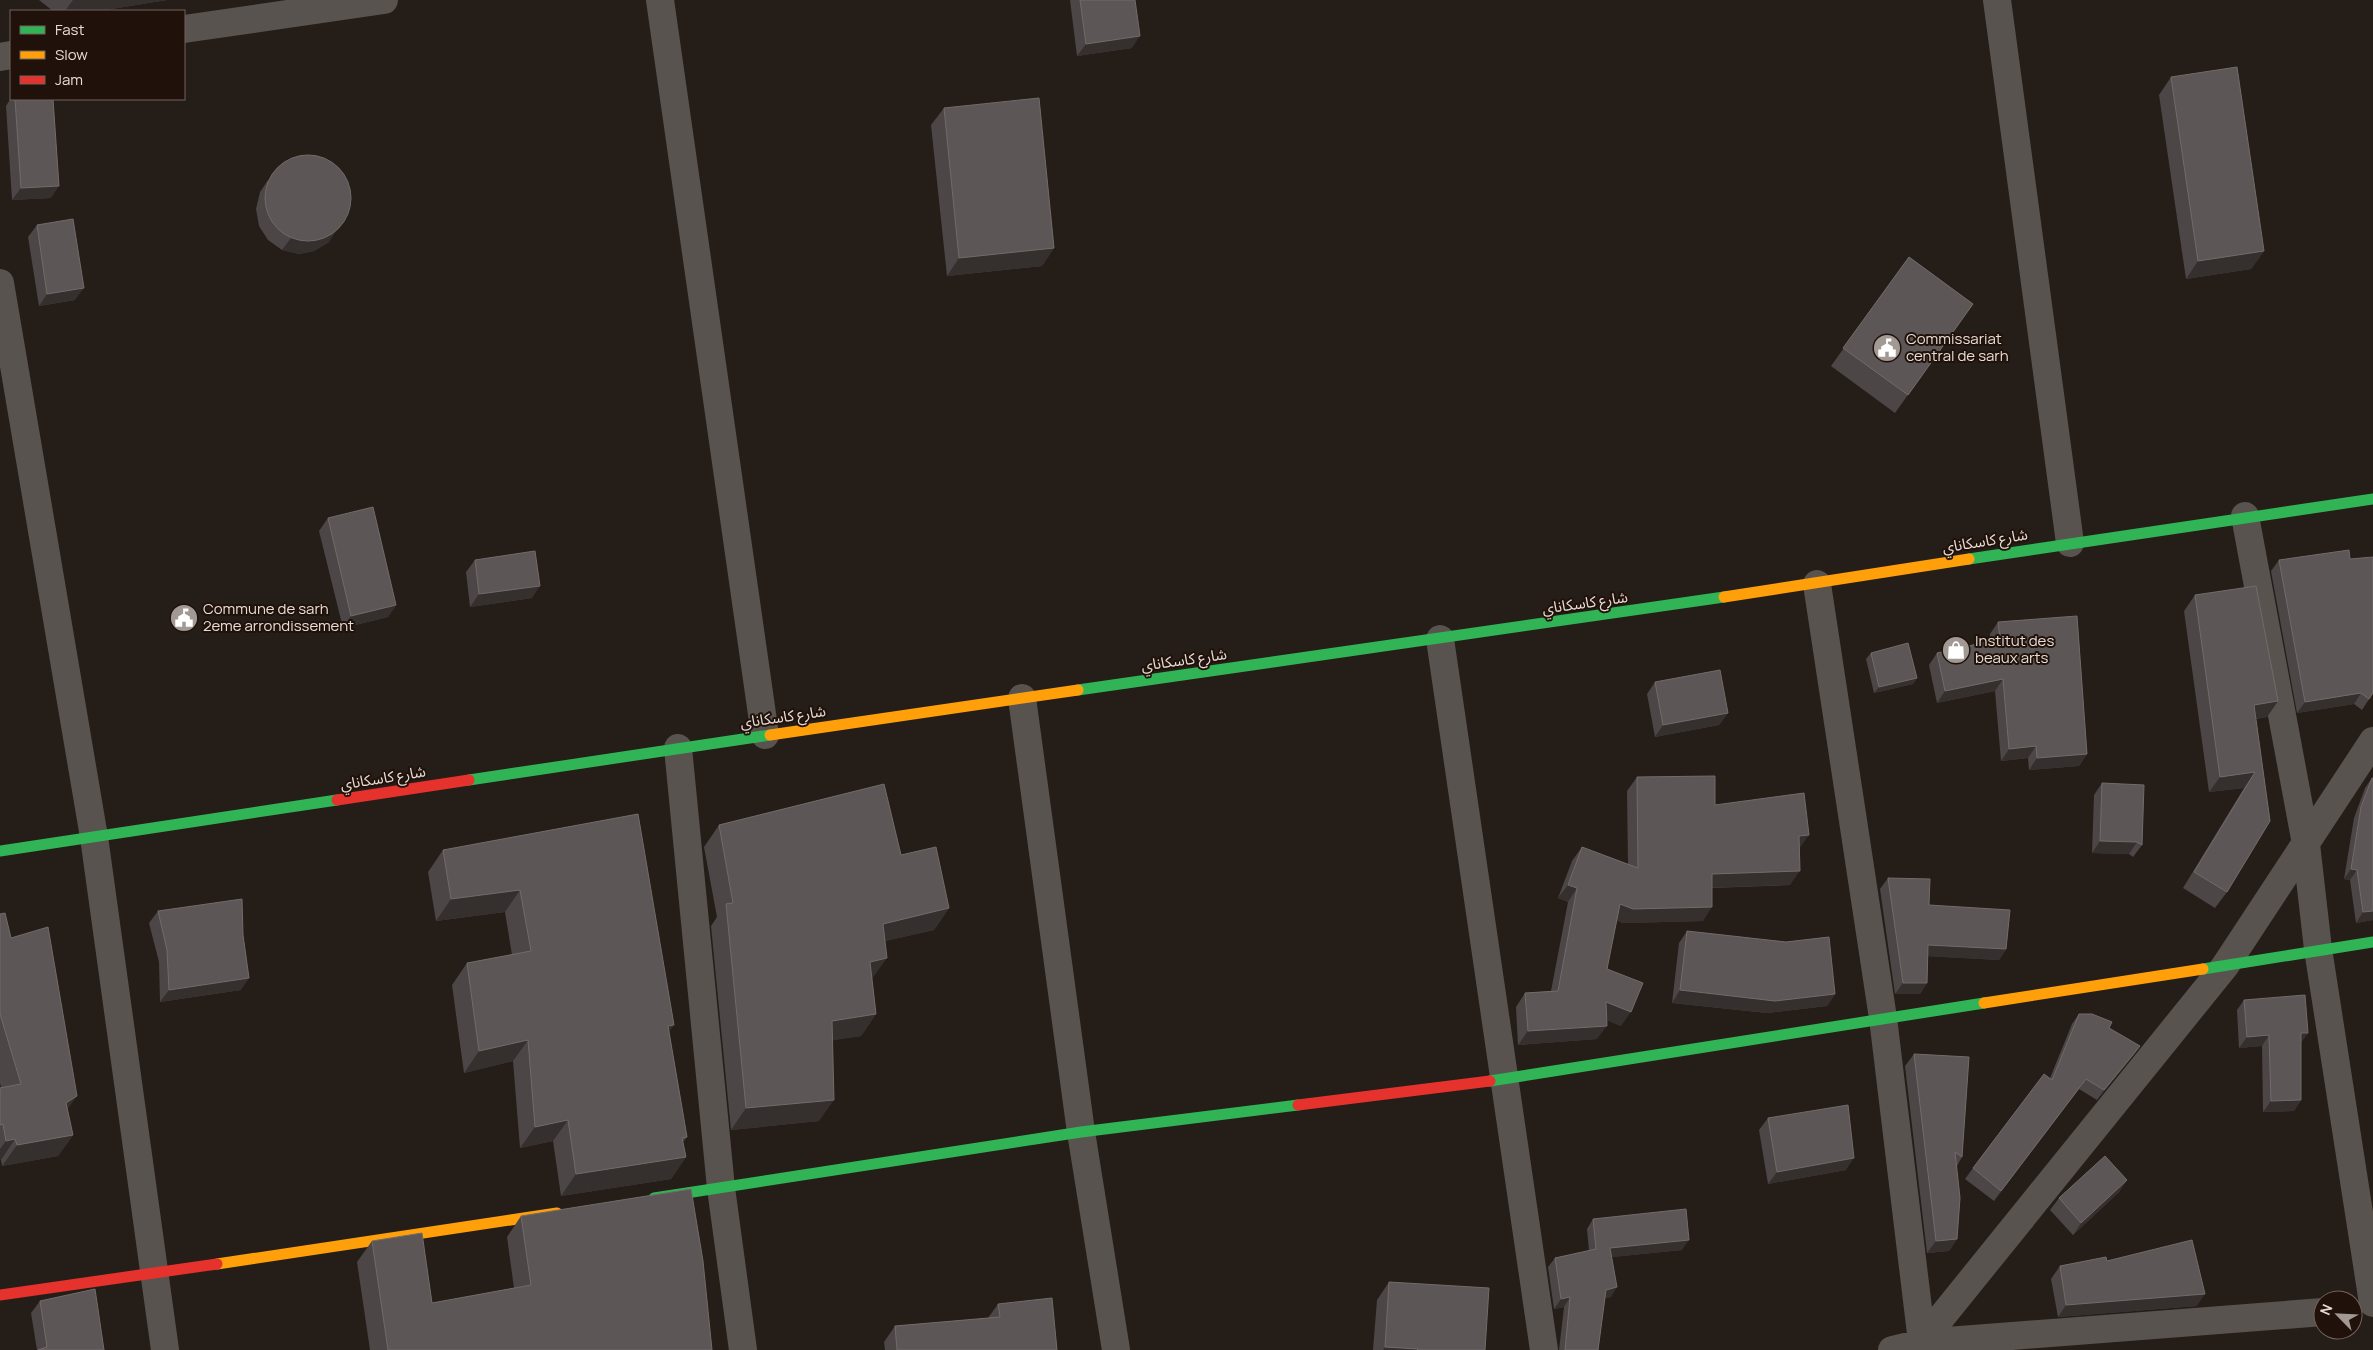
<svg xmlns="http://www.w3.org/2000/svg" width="2373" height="1350" font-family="Manrope,'Noto Sans Arabic',sans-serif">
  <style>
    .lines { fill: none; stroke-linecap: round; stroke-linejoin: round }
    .street { stroke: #59534f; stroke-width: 28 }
    .fast { stroke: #30b455; stroke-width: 11 }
    .slow { stroke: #ff9f0a; stroke-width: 11 }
    .jam { stroke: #e5322d; stroke-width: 11 }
    .wall { fill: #4c4647 }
    .shaded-wall { fill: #352f2e }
    .building { fill: #5c5656; stroke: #726b6a }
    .labels { text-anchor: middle; stroke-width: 4; stroke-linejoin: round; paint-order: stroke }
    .poi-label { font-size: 15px; fill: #e7dcd6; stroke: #20120a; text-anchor: start }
    .street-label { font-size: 15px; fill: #e7dcd6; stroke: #20120a }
  </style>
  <rect width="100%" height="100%" fill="#251d18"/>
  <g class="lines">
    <!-- street -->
    <path class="street" d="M 660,0 L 765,735
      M 1997,0 L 2070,543
      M 184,29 L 384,0
      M 0,57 L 11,55
      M 0,283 L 94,837 L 165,1350
      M 2245,516 L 2306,844 L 2318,949 L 2373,1303
      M 1817,584 L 1883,1018 L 1923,1350
      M 1440,639 L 1544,1350
      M 1022,698 L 1081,1132 L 1116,1350
      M 678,748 L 721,1188 L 743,1350
      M 1892,1350 L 1921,1343 L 2323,1312
      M 1915,1350 L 2225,966 L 2373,741"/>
    <!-- fast -->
    <path class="fast" d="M 1969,559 L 2373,499
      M 1078,690 L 1724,597
      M 469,780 L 770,735
      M 0,851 L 337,800
      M 2203,969 L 2373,942
      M 1490,1081 L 1984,1003
      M 654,1198 L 1081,1132 L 1298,1105"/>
    <!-- slow -->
    <path class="slow" d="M 1724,597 L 1969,559
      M 770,735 L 1078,690
      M 1984,1003 L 2203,969
      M 217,1264 L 557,1213"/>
    <!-- jam -->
    <path class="jam" d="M 337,800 L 469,780
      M 1298,1105 L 1490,1081
      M 0,1295 L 217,1264"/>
  </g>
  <!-- wall -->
  <path class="wall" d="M 39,0 L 167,0 L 99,11 L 53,11 Z
    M 1070,0 L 1135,0 L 1132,48 L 1077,56 Z
    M 2171,77 L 2264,251 L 2251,269 L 2186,279 L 2159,95 Z
    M 11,98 L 11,99 L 53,99 L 51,198 L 12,200 L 6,106 Z
    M 944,108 L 1054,248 L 1042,266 L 947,276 L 931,125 Z
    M 268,180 L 329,242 L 314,251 L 299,254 L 282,250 L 268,240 L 259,226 L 256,209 L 260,192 Z
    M 37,225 L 75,300 L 39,306 L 28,237 Z
    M 1909,257 L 1973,304 L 1895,413 L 1831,366 Z
    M 328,518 L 396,605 L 388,617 L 343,628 L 319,531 Z
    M 2350,559 L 2373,693 L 2362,710 L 2354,704 L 2297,713 L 2271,571 L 2279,560 Z
    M 475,560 L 532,598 L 470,607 L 466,572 Z
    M 2195,595 L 2278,701 L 2267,717 L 2256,719 L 2270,821 L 2227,892 L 2215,908 L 2183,888 L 2244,788 L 2209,792 L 2184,611 Z
    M 1998,622 L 2087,754 L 2079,766 L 2029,770 L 2028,758 L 2001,761 L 1995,691 L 1937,703 L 1929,665 L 1937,653 L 1990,641 L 1990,634 Z
    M 1871,653 L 1917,678 L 1913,684 L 1874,693 L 1866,659 Z
    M 1655,682 L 1728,713 L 1719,725 L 1655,737 L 1647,694 Z
    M 1637,777 L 1715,805 L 1799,849 L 1790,885 L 1712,888 L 1703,921 L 1623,923 L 1616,920 L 1607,969 L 1621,1026 L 1607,1020 L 1597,1039 L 1518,1045 L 1516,1007 L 1525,993 L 1551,991 L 1568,902 L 1558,898 L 1572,861 L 1582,847 L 1628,865 L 1627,791 Z
    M 2372,778 L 2373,920 L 2356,923 L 2350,880 L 2344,879 L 2354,818 L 2365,788 Z
    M 2102,783 L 2142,845 L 2133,857 L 2129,854 L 2092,853 L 2094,795 Z
    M 638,814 L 669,1032 L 687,1137 L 683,1142 L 686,1157 L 671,1179 L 561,1196 L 553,1141 L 520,1148 L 513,1061 L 464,1073 L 452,985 L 467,963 L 512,955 L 505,912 L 436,921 L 428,872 L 443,850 Z
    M 719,825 L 901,855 L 949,908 L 934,930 L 885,941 L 872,979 L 876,1014 L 861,1036 L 832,1040 L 819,1121 L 731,1130 L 711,926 L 717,917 L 704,847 Z
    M 1888,878 L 1929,905 L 2006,949 L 1999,960 L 1928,956 L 1927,983 L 1920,994 L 1895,994 L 1880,889 Z
    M 158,911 L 241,990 L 160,1002 L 159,962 L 149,923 Z
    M 0,914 L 11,938 L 67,1110 L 73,1135 L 58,1156 L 2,1166 L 1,1160 L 0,1160 L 0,1088 L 1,1087 L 0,1083 Z
    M 1687,931 L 1835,994 L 1827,1006 L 1767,1013 L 1672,1003 L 1679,943 Z
    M 2244,1000 L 2308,1033 L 2301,1042 L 2301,1100 L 2294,1111 L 2263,1112 L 2262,1046 L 2239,1048 L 2237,1010 Z
    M 2079,1014 L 2109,1028 L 2140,1046 L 2133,1056 L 2097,1100 L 2079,1089 L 1994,1201 L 1965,1179 L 1973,1168 L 2050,1078 L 2072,1024 Z
    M 1914,1054 L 1962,1157 L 1957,1166 L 1957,1239 L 1949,1251 L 1927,1253 L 1905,1066 Z
    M 1768,1118 L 1846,1170 L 1768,1184 L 1759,1130 Z
    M 2127,1180 L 2119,1192 L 2073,1235 L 2050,1210 L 2059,1198 Z
    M 521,1216 L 712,1350 L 370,1350 L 357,1262 L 372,1241 L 432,1303 L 514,1288 L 507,1237 Z
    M 1593,1219 L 1682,1250 L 1612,1257 L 1611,1297 L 1605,1298 L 1598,1350 L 1559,1350 L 1564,1307 L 1554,1309 L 1548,1267 L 1555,1258 L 1589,1251 L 1587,1229 Z
    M 2107,1261 L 2197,1306 L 2058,1317 L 2051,1279 L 2060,1266 Z
    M 1389,1282 L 1485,1350 L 1373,1350 L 1377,1300 Z
    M 40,1301 L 104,1350 L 37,1350 L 31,1313 Z
    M 998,1304 L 1057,1350 L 885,1350 L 884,1342 L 895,1326 L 988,1318 Z"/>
  <!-- shaded-wall -->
  <path class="shaded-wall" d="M 73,0 L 167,0 L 99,11 L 65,11 Z
    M 1140,36 L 1132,48 L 1077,56 L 1086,44 Z
    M 59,186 L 51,198 L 12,200 L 21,188 Z
    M 337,230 L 329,242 L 314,251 L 299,254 L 282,250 L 291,238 Z
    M 1054,248 L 1042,266 L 947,276 L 959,258 Z
    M 2264,251 L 2251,269 L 2186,279 L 2198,261 Z
    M 84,288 L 75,300 L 39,306 L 47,294 Z
    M 540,586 L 532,598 L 470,607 L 479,594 Z
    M 396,605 L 388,617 L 343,628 L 351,616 Z
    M 1917,678 L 1913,684 L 1874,693 L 1879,687 Z
    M 2003,679 L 1995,691 L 1937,703 L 1945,691 Z
    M 2361,693 L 2354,704 L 2297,713 L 2305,702 Z
    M 2278,701 L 2267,717 L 2243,721 L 2254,705 Z
    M 1728,713 L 1719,725 L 1655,737 L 1663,725 Z
    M 2036,746 L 2028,758 L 2001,761 L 2009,749 Z
    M 2087,754 L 2079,766 L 2029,770 L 2037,758 Z
    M 2255,772 L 2244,788 L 2209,792 L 2220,777 Z
    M 1809,835 L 1799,849 L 1799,836 Z
    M 2100,841 L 2137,842 L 2129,854 L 2092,853 Z
    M 2351,869 L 2357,870 L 2350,880 L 2344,879 Z
    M 1800,871 L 1790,885 L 1702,888 L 1712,874 Z
    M 1568,885 L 1577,888 L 1568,902 L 1558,898 Z
    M 520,890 L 505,912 L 436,921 L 451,899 Z
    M 1620,904 L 1712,907 L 1703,921 L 1623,923 L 1610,918 Z
    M 949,908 L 934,930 L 868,945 L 883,924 Z
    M 2373,911 L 2373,920 L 2356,923 L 2363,912 Z
    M 1928,945 L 2006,949 L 1999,960 L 1921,956 Z
    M 887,958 L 872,979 L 870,962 Z
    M 249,978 L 241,990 L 160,1002 L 169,990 Z
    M 1903,983 L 1927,983 L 1920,994 L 1895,994 Z
    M 1680,990 L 1835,994 L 1827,1006 L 1767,1013 L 1672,1003 Z
    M 1606,1002 L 1631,1012 L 1621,1026 L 1596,1016 Z
    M 876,1014 L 861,1036 L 817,1043 L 832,1021 Z
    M 674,1025 L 659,1046 L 668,1026 Z
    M 1607,1026 L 1597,1039 L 1518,1045 L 1528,1031 Z
    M 2301,1033 L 2308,1033 L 2300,1044 Z
    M 2269,1035 L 2262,1046 L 2239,1048 L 2247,1037 Z
    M 528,1040 L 513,1061 L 464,1073 L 479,1051 Z
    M 2140,1046 L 2133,1056 L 2097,1100 L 2104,1090 Z
    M 2086,1079 L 2079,1089 L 1994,1201 L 2001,1191 Z
    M 77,1096 L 62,1117 L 66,1103 Z
    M 834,1100 L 819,1121 L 731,1130 L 746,1108 Z
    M 2301,1100 L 2294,1111 L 2263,1112 L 2271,1101 Z
    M 568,1120 L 553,1141 L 520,1148 L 535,1127 Z
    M 73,1135 L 58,1156 L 2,1166 L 17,1145 Z
    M 15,1139 L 1,1160 L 0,1160 L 0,1149 L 6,1141 Z
    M 686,1157 L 671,1179 L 561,1196 L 576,1174 Z
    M 1854,1158 L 1846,1170 L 1768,1184 L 1777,1172 Z
    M 2127,1180 L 2119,1192 L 2073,1235 L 2081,1223 Z
    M 1957,1239 L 1949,1251 L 1927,1253 L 1936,1241 Z
    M 1689,1240 L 1682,1250 L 1603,1258 L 1610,1248 Z
    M 1617,1287 L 1611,1297 L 1599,1300 L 1606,1290 Z
    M 2205,1294 L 2197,1306 L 2058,1317 L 2066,1305 Z
    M 1570,1297 L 1564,1307 L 1554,1309 L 1561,1299 Z
    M 1385,1347 L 1418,1349 L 1417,1350 L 1383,1350 Z"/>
  <!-- building -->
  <path class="building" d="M 1080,0 L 1135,0 L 1140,36 L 1086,44 Z
    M 2237,67 L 2264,251 L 2198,261 L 2171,77 Z
    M 1039,98 L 1054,248 L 959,258 L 944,108 Z
    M 15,99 L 53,99 L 59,186 L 21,188 Z
    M265 198a43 43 0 1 1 86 0a43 43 0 1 1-86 0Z
    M 73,219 L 84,288 L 47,294 L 37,225 Z
    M 1909,257 L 1973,304 L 1908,395 L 1843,348 Z
    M 373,507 L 396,605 L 351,616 L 328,518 Z
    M 2349,550 L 2350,559 L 2373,557 L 2373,693 L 2369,699 L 2361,693 L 2305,702 L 2279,560 Z
    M 535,551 L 540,586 L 479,594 L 475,560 Z
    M 2256,586 L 2278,701 L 2254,705 L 2270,821 L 2227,892 L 2194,872 L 2255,772 L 2220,777 L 2195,595 Z
    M 2077,616 L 2087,754 L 2037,758 L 2036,746 L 2009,749 L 2003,679 L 1945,691 L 1937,653 L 2000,639 L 1998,622 Z
    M 1908,643 L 1917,678 L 1879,687 L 1871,653 Z
    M 1720,670 L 1728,713 L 1663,725 L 1655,682 Z
    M 1715,776 L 1715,805 L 1804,793 L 1809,835 L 1799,836 L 1800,871 L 1712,874 L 1712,907 L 1633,909 L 1620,904 L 1607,969 L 1643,983 L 1631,1012 L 1606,1002 L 1607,1026 L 1528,1031 L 1525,993 L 1558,991 L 1577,888 L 1568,885 L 1582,847 L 1638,868 L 1637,777 Z
    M 2372,778 L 2373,778 L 2373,911 L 2363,912 L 2357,870 L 2351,869 L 2361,807 Z
    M 2102,783 L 2144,785 L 2142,845 L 2137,842 L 2100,841 Z
    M 884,784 L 901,855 L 936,847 L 949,908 L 883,924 L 887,958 L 870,962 L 876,1014 L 832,1021 L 834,1100 L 746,1108 L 726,904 L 733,903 L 719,825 Z
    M 638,814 L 674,1025 L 668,1026 L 687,1137 L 682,1138 L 686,1157 L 576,1174 L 568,1120 L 535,1127 L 528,1040 L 479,1051 L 467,963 L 531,951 L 520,890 L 451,899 L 443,850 Z
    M 1888,878 L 1930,879 L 1929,905 L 2010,910 L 2006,949 L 1928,945 L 1927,983 L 1903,983 Z
    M 242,899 L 243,935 L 249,978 L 169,990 L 167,950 L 158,911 Z
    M 5,913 L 11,938 L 48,927 L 77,1096 L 66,1103 L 73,1135 L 17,1145 L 15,1139 L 6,1141 L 3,1124 L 0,1125 L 0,1088 L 21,1084 L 0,1014 L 0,914 Z
    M 1687,931 L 1786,942 L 1829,937 L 1835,994 L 1775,1001 L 1680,990 Z
    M 2305,995 L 2308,1033 L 2301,1033 L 2301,1100 L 2271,1101 L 2269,1035 L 2247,1037 L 2244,1000 Z
    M 2079,1014 L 2092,1014 L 2112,1022 L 2109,1028 L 2140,1046 L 2104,1090 L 2086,1079 L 2001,1191 L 1973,1168 L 2044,1074 L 2052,1080 Z
    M 1914,1054 L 1969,1057 L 1962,1157 L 1955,1152 L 1960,1198 L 1957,1239 L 1936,1241 Z
    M 1848,1105 L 1854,1158 L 1777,1172 L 1768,1118 Z
    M 2105,1156 L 2127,1180 L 2081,1223 L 2059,1198 Z
    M 691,1189 L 703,1261 L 712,1350 L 388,1350 L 372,1241 L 422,1233 L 432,1303 L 531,1285 L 521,1216 Z
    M 1686,1209 L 1689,1240 L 1610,1248 L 1617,1287 L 1606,1290 L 1598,1350 L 1565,1350 L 1570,1297 L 1561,1299 L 1555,1258 L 1596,1249 L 1593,1219 Z
    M 2192,1240 L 2205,1294 L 2066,1305 L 2060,1266 L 2106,1257 L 2107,1261 Z
    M 1389,1282 L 1489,1288 L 1485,1350 L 1417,1350 L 1418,1349 L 1385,1347 Z
    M 95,1289 L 104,1350 L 38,1350 L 47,1347 L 40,1301 Z
    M 1052,1298 L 1057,1350 L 897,1350 L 895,1326 L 1000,1317 L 998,1304 Z"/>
  <!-- icons -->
  <defs>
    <symbol id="civic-disc" viewBox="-11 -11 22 22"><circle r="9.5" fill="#a39994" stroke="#20120a"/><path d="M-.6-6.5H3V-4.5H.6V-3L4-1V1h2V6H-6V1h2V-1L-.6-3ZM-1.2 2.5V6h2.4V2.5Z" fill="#fff"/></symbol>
    <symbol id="shop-disc" viewBox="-11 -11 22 22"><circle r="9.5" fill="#a39994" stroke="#20120a"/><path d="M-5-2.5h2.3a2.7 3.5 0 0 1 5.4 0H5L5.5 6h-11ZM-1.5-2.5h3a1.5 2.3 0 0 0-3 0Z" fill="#fff"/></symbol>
  </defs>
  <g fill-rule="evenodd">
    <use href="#civic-disc" x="1871" y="332" width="32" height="32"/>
    <use href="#civic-disc" x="168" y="602" width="32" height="32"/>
    <use href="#shop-disc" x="1940" y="634" width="32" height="32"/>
  </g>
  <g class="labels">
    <!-- poi labels -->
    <g class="poi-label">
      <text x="1906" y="344">Commissariat<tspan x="1906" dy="17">central de sarh</tspan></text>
      <text x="203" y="614">Commune de sarh<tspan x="203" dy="17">2eme arrondissement</tspan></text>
      <text x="1975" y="646">Institut des<tspan x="1975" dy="17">beaux arts</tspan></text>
    </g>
    <!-- street labels -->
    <g class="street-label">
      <text transform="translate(1985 541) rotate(-9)" y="5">شارع كاسكاناي</text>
      <text transform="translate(1585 603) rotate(-8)" y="5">شارع كاسكاناي</text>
      <text transform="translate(1184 660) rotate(-8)" y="5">شارع كاسكاناي</text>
      <text transform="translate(783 717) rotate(-8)" y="5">شارع كاسكاناي</text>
      <text transform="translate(383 778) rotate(-9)" y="5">شارع كاسكاناي</text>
    </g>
  </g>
  <!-- legend -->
  <rect x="10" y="10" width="175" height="90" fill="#20120a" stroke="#70635c"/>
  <rect x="20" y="26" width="25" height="8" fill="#30b455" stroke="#70635c"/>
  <text x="55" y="35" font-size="15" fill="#e7dcd6">Fast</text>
  <rect x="20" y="51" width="25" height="8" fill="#ff9f0a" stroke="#70635c"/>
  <text x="55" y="60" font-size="15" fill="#e7dcd6">Slow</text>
  <rect x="20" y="76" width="25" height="8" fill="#e5322d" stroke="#70635c"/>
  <text x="55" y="85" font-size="15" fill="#e7dcd6">Jam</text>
  <!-- north arrow -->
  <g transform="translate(2338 1315) rotate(294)"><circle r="24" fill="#20120a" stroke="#70635c"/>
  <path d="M0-4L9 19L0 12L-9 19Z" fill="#a39994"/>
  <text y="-8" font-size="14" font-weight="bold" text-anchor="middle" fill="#e7dcd6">N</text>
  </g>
</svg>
